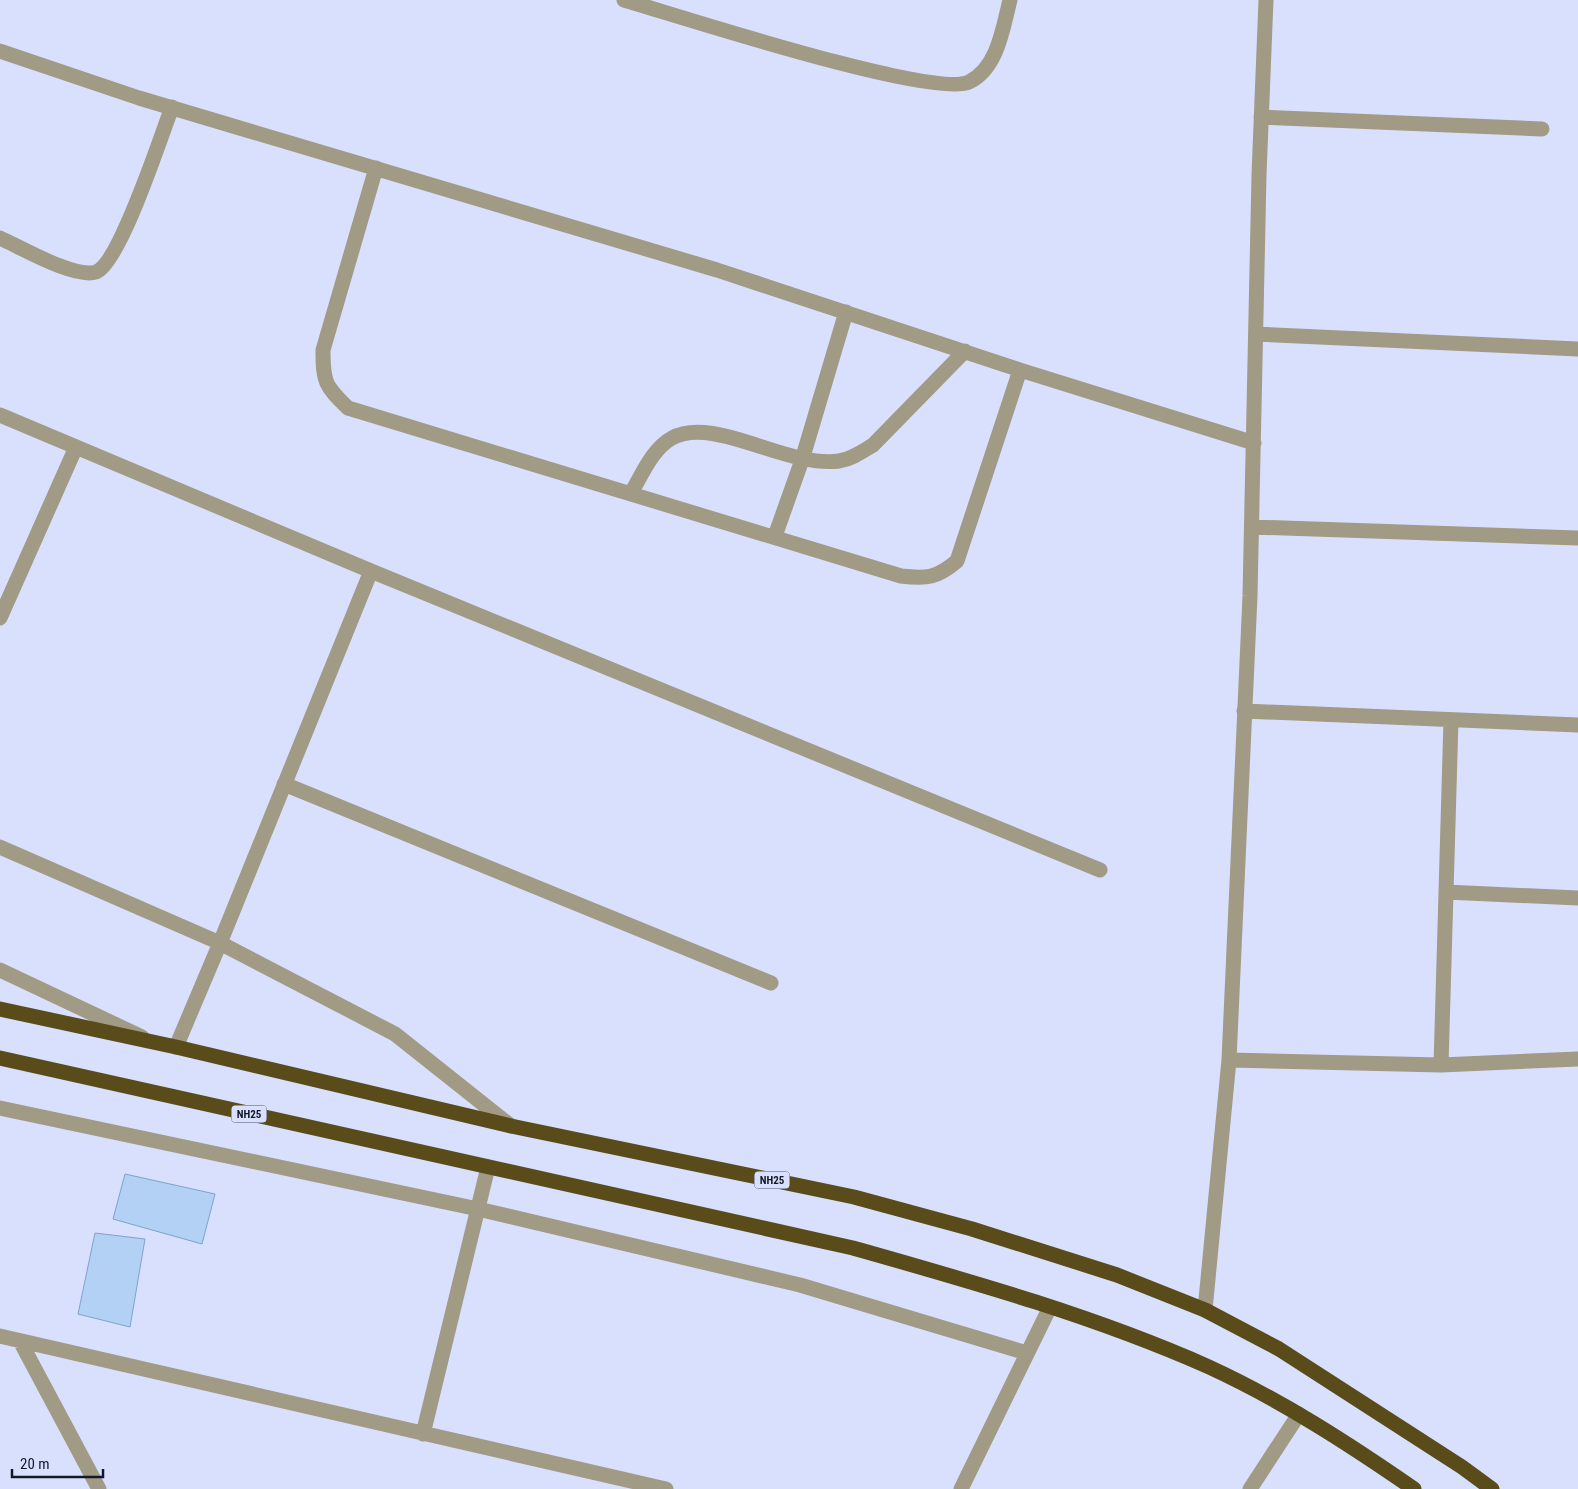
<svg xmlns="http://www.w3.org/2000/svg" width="1578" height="1489" font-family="'Roboto Condensed',sans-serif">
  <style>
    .building { fill: #b2d1f5; stroke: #80a2ca }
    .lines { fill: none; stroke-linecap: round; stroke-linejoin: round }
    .minor { stroke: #a19a85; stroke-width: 15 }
    .highway { stroke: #594b1a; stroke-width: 15 }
    .labels { text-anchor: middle; stroke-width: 4.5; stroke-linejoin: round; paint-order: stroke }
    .shield { fill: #d8e0fe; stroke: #4e5369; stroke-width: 1 }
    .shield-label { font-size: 11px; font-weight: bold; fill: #131729 }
  </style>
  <rect width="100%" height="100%" fill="#d8e0fe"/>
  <!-- building -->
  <path class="building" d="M 125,1174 L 215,1194 L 202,1244 L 113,1219 Z
    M 95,1233 L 145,1239 L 130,1327 L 78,1314 Z"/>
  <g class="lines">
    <!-- minor -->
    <path class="minor" d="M 624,0 C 676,15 933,99 969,82 C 998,68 1003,27 1010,0
      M 0,51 L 139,98 L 717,270 L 1020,370 L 1254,443
      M 1261,117 L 1542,129
      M 376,168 L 323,350 C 323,382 325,386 348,408 L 901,576 C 927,579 937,578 957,561 L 1020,370
      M 0,238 C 20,247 75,279 96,272 C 120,263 161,136 172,107
      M 1256,334 L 1578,349
      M 0,415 L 371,571 L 1100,870
      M 631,493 C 642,475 652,449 672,438 C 713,415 787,468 839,461 C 852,459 863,451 873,445 L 965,351
      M 1252,527 L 1578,538
      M 775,536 L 802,460 L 846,312
      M 0,618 L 76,447
      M 1244,711 L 1578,725
      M 284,784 L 771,983
      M 0,847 L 220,943 L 395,1034 L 511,1126
      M 1446,892 L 1578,898
      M 0,970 L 142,1037
      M 176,1047 L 220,943 L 371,571
      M 1229,1060 L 1441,1065 L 1578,1059
      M 1441,1065 L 1451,720
      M 0,1108 L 478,1209 L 800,1285 L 1027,1353
      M 1205,1310 L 1229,1060 L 1250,596 L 1259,175 L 1266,0
      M 0,1336 L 666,1489
      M 20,1341 L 99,1489
      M 423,1434 L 488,1167
      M 961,1489 L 1050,1307
      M 1250,1489 L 1299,1414"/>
    <!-- highway -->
    <path class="highway" d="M 0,1009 L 176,1047 L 511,1126 L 854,1197 L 972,1229 L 1117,1275 L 1205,1310 L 1279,1349 L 1462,1467 L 1492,1489
      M 0,1058 L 853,1248 C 973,1282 1094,1316 1209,1367 C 1281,1400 1349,1444 1414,1489"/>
  </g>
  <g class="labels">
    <!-- shield labels -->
    <g class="shield">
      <rect x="231.5" y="1105.5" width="35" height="17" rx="4"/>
      <rect x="754.5" y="1171.5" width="35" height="17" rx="4"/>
    </g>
    <g class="shield-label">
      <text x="249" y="1118">NH25</text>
      <text x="772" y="1184">NH25</text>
    </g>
  </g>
  <!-- scale -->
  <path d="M12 1469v8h91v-8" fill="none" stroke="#131729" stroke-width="2.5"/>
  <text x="20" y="1469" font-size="15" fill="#131729" stroke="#d8e0fe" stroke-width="4" paint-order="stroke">20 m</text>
</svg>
